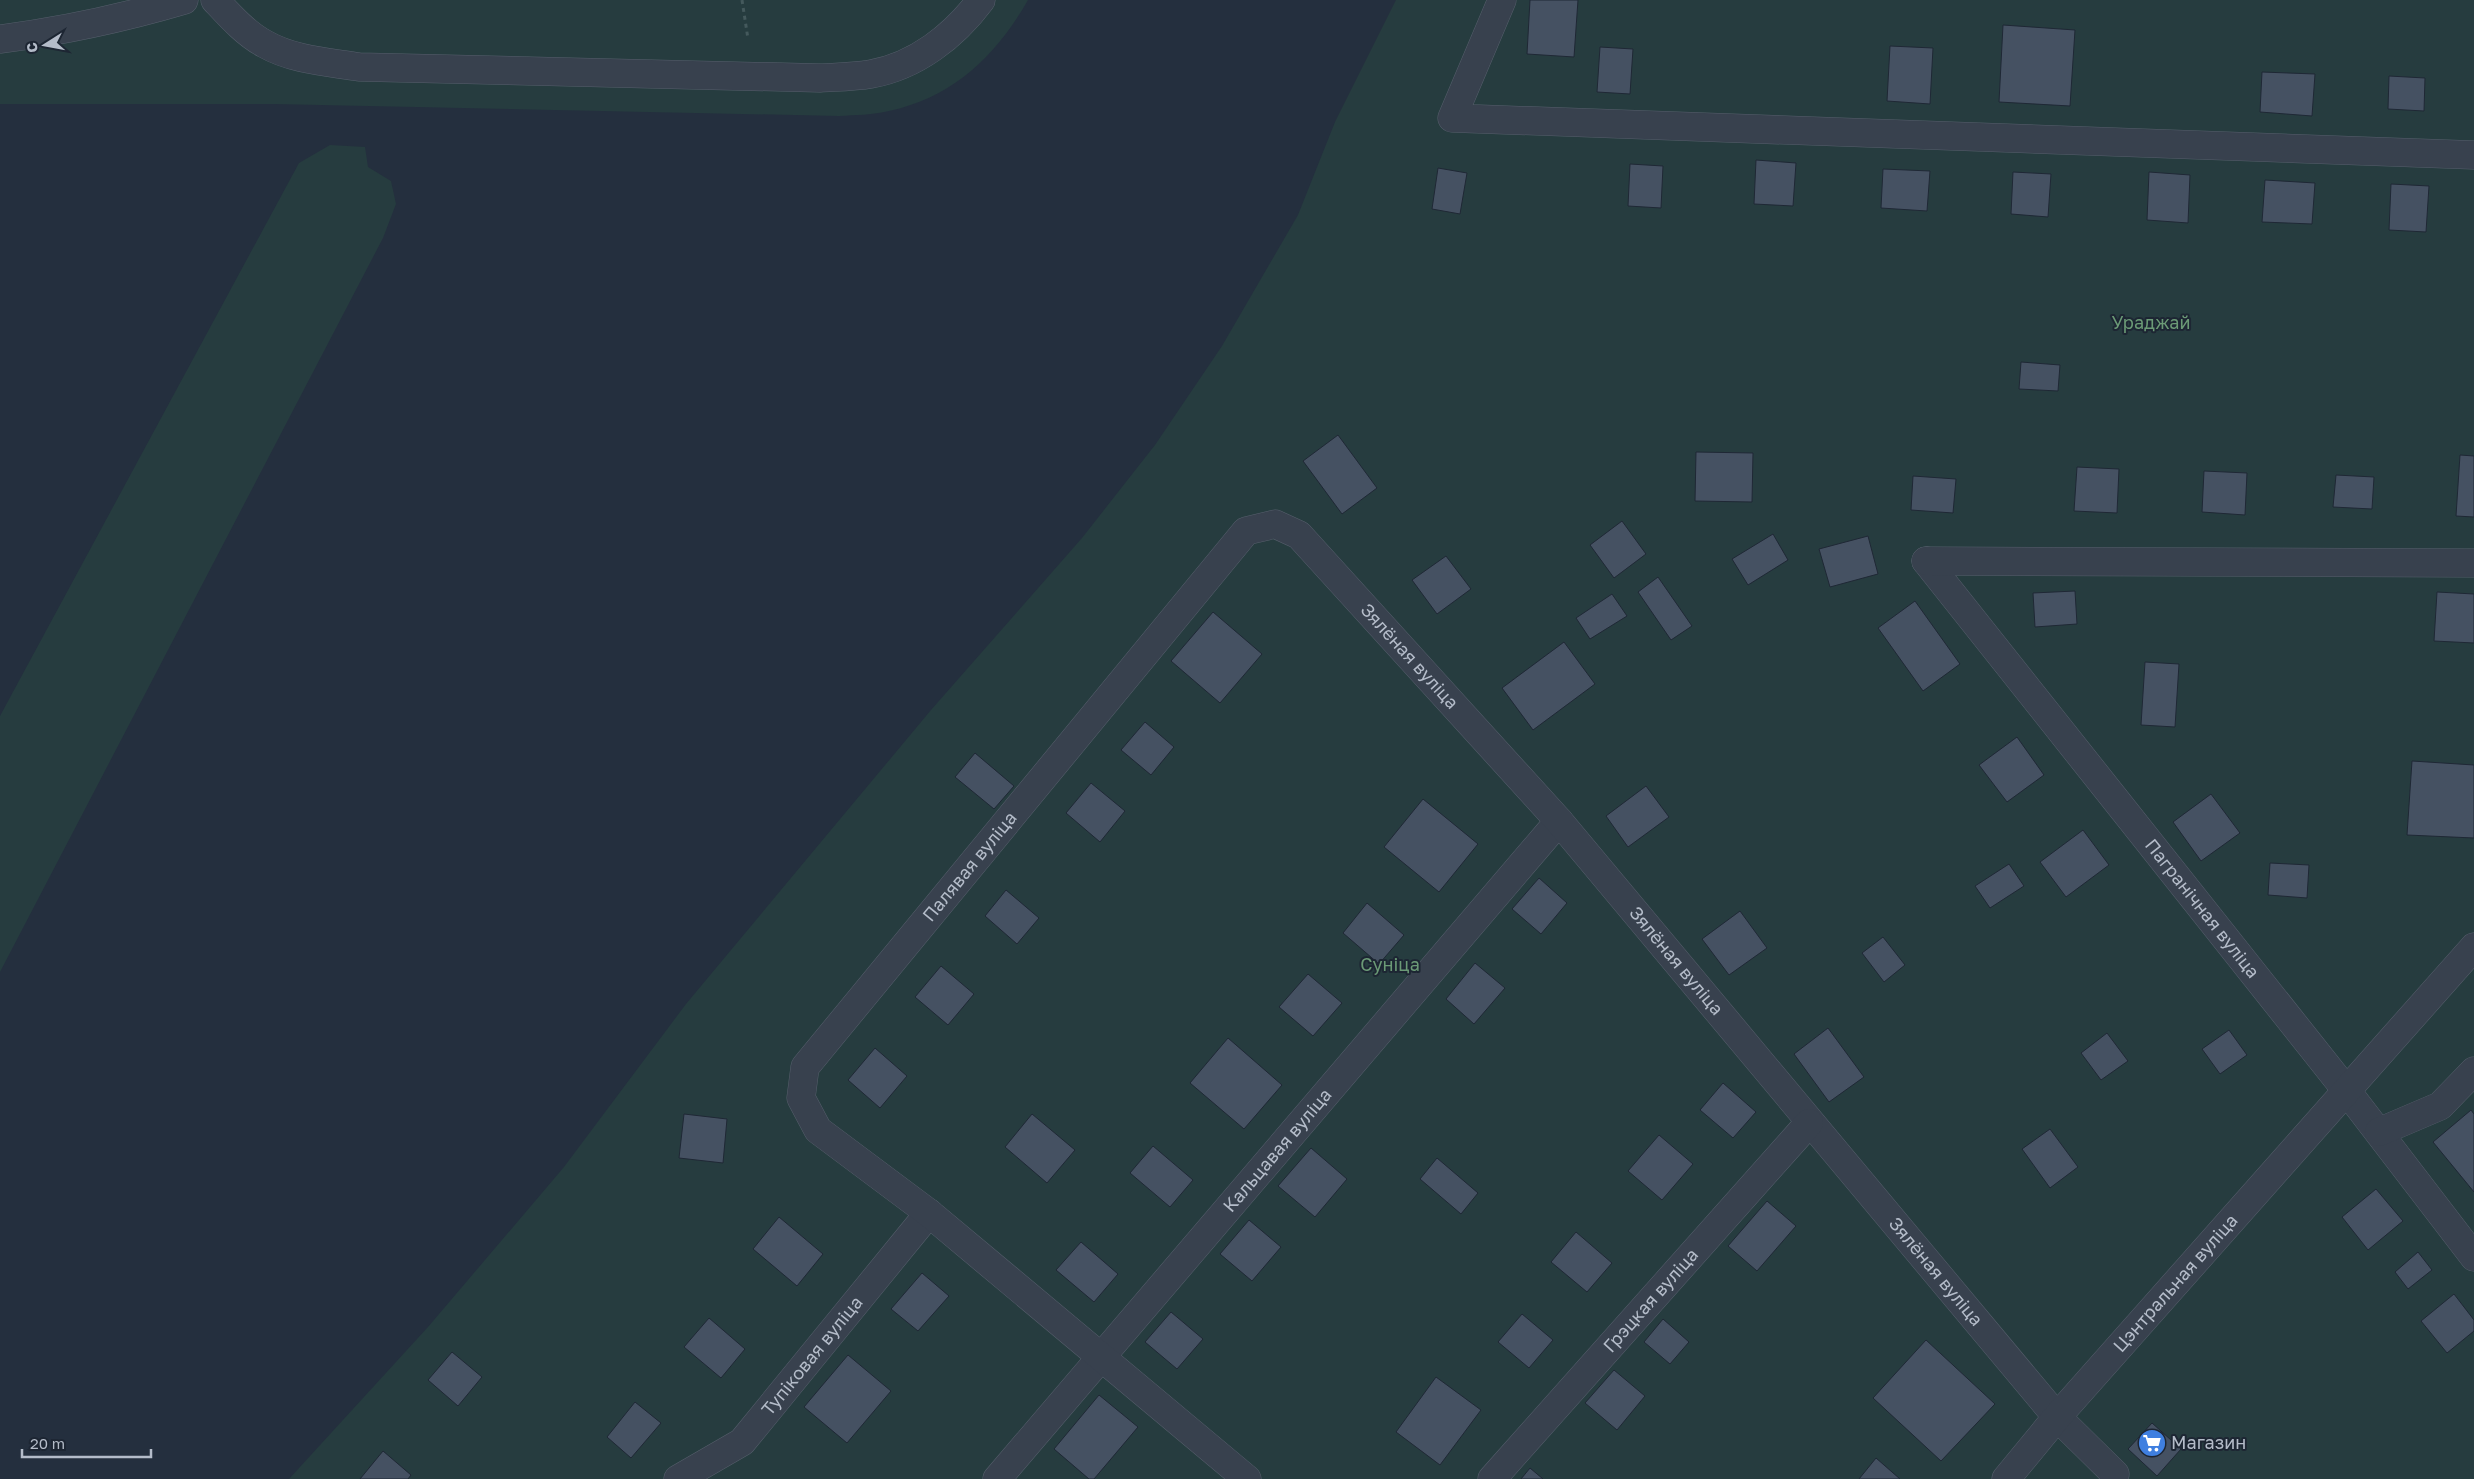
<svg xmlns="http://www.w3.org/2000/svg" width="2474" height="1479" font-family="'Golos Text',sans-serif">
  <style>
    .green { fill: #263c3f }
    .building { fill: #455162; stroke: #1f2835 }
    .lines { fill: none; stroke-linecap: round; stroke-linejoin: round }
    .minor-casing { stroke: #565f6c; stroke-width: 29 }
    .path { stroke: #44595c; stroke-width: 3; stroke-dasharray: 4 4; stroke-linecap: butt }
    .minor { stroke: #38414e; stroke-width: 28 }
    .labels { text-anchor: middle; stroke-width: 4; stroke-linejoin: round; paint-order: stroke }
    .park-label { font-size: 18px; fill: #6b9a76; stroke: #1d2633 }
    .street-label { font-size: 18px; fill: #b4bcc9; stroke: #1d2633 }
    .poi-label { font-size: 18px; fill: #b4bcc9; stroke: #1d2633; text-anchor: start }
  </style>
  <rect width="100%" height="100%" fill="#242f3e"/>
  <!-- green -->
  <path class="green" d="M 0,0 L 1028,0 C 996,56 953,97 889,111 C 873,115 855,115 839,116 L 273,104 L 0,104 Z
    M 1396,0 L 2474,0 L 2474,1479 L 289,1479 L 428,1327 L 564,1167 L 686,1004 L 931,710 L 1082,538 L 1155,445 L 1222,346 L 1298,215 L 1335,122 Z
    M 330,145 L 365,147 L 368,167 L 391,181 L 396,204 L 383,238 L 0,972 L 0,716 L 299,163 Z"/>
  <!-- building -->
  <path class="building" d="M 1530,0 L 1578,0 L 1574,57 L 1527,54 Z
    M 2003,25 L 2075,30 L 2070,106 L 1999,102 Z
    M 1890,46 L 1933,48 L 1930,104 L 1887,101 Z
    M 1600,47 L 1633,49 L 1630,94 L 1597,92 Z
    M 2262,72 L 2315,74 L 2312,116 L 2260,112 Z
    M 2389,76 L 2425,78 L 2424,111 L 2388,109 Z
    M 1756,160 L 1796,163 L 1793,206 L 1754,204 Z
    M 1630,164 L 1663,166 L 1661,208 L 1628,206 Z
    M 1438,168 L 1467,173 L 1460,214 L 1432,209 Z
    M 1883,169 L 1930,171 L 1927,211 L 1881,208 Z
    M 2013,172 L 2051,174 L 2048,217 L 2011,214 Z
    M 2149,172 L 2190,175 L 2188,223 L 2147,220 Z
    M 2265,180 L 2315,183 L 2312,224 L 2262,222 Z
    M 2391,184 L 2429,186 L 2426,232 L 2389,230 Z
    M 2021,362 L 2060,365 L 2058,391 L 2019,389 Z
    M 1338,435 L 1377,488 L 1342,514 L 1303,461 Z
    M 1696,452 L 1753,453 L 1752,502 L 1695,501 Z
    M 2460,455 L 2474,456 L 2474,517 L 2456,516 Z
    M 2077,467 L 2119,469 L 2117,513 L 2074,511 Z
    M 2204,471 L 2247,473 L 2245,515 L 2202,512 Z
    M 2336,475 L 2374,477 L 2372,509 L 2333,507 Z
    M 1913,476 L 1956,479 L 1953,513 L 1911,510 Z
    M 1622,521 L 1646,554 L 1614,578 L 1590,545 Z
    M 1773,534 L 1788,560 L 1748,585 L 1732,559 Z
    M 1868,536 L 1878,574 L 1830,587 L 1819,549 Z
    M 1446,556 L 1471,589 L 1437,614 L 1412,580 Z
    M 1658,577 L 1692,626 L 1671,640 L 1638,592 Z
    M 2075,591 L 2077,624 L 2035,627 L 2033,593 Z
    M 2437,592 L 2474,594 L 2474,643 L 2434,641 Z
    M 1612,594 L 1627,616 L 1590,639 L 1576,618 Z
    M 1915,601 L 1960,664 L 1923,691 L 1878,628 Z
    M 1213,612 L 1262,654 L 1220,703 L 1171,661 Z
    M 1564,642 L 1595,684 L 1533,730 L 1502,688 Z
    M 2145,662 L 2179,664 L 2175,727 L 2141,725 Z
    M 1145,722 L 1174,747 L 1151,775 L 1121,750 Z
    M 2017,737 L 2044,775 L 2007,802 L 1979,765 Z
    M 975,753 L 1014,786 L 994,809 L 955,777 Z
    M 2412,761 L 2474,765 L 2474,838 L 2407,835 Z
    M 1091,783 L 1125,811 L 1100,842 L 1066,813 Z
    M 1646,786 L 1669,817 L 1628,847 L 1606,816 Z
    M 2211,794 L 2240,833 L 2201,861 L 2173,822 Z
    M 1423,799 L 1478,844 L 1439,892 L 1384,847 Z
    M 2083,830 L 2109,865 L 2066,897 L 2040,862 Z
    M 2270,863 L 2309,865 L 2307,898 L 2268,895 Z
    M 2009,864 L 2024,886 L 1990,908 L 1975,886 Z
    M 1539,878 L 1567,903 L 1541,934 L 1512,909 Z
    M 1006,890 L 1039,918 L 1017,944 L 985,916 Z
    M 1367,903 L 1404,935 L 1379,964 L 1343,933 Z
    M 1740,911 L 1767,948 L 1729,975 L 1702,939 Z
    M 1883,937 L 1905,965 L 1884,982 L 1862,953 Z
    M 1475,963 L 1505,988 L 1474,1024 L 1446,999 Z
    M 941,966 L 974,994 L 948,1025 L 915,997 Z
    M 1308,974 L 1342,1003 L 1313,1036 L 1279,1007 Z
    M 1828,1028 L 1864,1077 L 1829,1102 L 1794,1054 Z
    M 2229,1030 L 2247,1055 L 2220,1074 L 2202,1049 Z
    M 2107,1033 L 2128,1061 L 2101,1080 L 2081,1053 Z
    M 1228,1038 L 1282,1085 L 1244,1129 L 1190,1083 Z
    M 875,1048 L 907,1076 L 880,1108 L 848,1080 Z
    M 1723,1083 L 1756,1112 L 1733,1138 L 1700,1110 Z
    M 2471,1110 L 2474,1114 L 2474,1192 L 2433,1142 Z
    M 684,1114 L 727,1119 L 723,1163 L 679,1158 Z
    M 1032,1114 L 1075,1150 L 1047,1183 L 1005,1147 Z
    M 2050,1129 L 2078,1167 L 2050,1188 L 2022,1149 Z
    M 1659,1135 L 1693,1164 L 1662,1200 L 1628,1171 Z
    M 1153,1146 L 1193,1180 L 1170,1207 L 1130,1173 Z
    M 1311,1148 L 1347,1179 L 1315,1217 L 1278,1186 Z
    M 1437,1158 L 1478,1193 L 1461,1214 L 1420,1179 Z
    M 2376,1189 L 2403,1221 L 2368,1250 L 2342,1217 Z
    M 1767,1201 L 1796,1226 L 1757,1271 L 1728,1246 Z
    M 779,1217 L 823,1254 L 797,1286 L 753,1249 Z
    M 1249,1220 L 1281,1247 L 1252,1281 L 1220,1254 Z
    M 1576,1232 L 1612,1263 L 1587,1292 L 1551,1262 Z
    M 1081,1242 L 1118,1274 L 1094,1302 L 1056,1270 Z
    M 2418,1252 L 2432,1270 L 2408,1289 L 2395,1272 Z
    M 922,1273 L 949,1296 L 918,1331 L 891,1309 Z
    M 2454,1294 L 2474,1320 L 2474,1331 L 2447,1353 L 2421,1321 Z
    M 1171,1312 L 1203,1339 L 1177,1369 L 1145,1342 Z
    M 1522,1314 L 1553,1340 L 1529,1368 L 1498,1342 Z
    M 709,1318 L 745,1349 L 721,1378 L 684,1347 Z
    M 1663,1319 L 1689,1342 L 1670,1364 L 1644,1342 Z
    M 1926,1340 L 1995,1404 L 1941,1461 L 1873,1398 Z
    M 452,1352 L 482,1377 L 458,1406 L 428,1380 Z
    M 848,1355 L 891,1391 L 847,1443 L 804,1407 Z
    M 1614,1370 L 1645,1396 L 1617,1430 L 1585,1403 Z
    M 1436,1377 L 1481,1410 L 1440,1465 L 1396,1432 Z
    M 1099,1395 L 1138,1427 L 1094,1479 L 1089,1479 L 1054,1449 Z
    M 635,1402 L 661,1423 L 631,1458 L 607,1437 Z
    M 2152,1423 L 2181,1449 L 2157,1476 L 2128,1449 Z
    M 383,1451 L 411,1475 L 408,1479 L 360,1479 Z
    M 1876,1458 L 1900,1479 L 1859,1479 Z
    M 1530,1468 L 1543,1479 L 1521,1479 Z"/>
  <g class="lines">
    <defs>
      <g id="minor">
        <path d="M 215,0 C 230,16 246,34 265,44 C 293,60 328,62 359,67 L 820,78 C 837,77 854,77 871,74 C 916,66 954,36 981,0"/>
        <path d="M 1502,0 L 1452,118 L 2474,155"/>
        <path d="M 0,39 C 63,31 123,18 184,0"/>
        <path id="s1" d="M 1926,561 L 2346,1090 L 2474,1257"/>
        <path d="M 1926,561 L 2474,563"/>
        <path d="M 2379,1132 L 2440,1106 L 2474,1071"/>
        <path id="s2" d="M 678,1479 L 742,1442 L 929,1213"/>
        <path id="s3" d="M 997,1479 L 1559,821"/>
        <path id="s4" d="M 1247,1479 L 929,1213 L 818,1130 L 801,1098 L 805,1067 L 1246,531 L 1275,524 L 1299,535 L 1559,821 L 2057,1417 L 2115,1474"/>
        <path id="s5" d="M 1492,1479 L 1809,1123"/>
        <path id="s6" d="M 2006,1479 L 2057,1417 L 2474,947"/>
      </g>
    </defs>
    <!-- minor casing -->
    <use href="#minor" class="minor-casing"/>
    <!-- path -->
    <path class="path" d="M 742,0 L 748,39"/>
    <!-- minor -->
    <use href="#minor" class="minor"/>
  </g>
  <!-- icons -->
  <defs>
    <symbol id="supermarket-disc" viewBox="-11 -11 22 22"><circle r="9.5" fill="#3f7fe0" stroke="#1d2633"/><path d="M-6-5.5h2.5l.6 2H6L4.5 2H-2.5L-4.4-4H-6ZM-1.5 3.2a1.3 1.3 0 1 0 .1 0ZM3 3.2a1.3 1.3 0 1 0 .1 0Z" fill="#fff"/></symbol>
  </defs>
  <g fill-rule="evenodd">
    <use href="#supermarket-disc" x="2136" y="1427" width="32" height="32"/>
  </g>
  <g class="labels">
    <!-- park labels -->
    <g class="park-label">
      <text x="2151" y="329">Ураджай</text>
      <text x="1390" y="971">Суніца</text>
    </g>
    <!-- street labels -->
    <g class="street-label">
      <text dy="6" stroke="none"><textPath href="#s4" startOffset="1535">Зялёная вуліца</textPath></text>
      <text dy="6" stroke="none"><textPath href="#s4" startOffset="880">Палявая вуліца</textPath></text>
      <text dy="6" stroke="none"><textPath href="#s1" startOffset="444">Пагранічная вуліца</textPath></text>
      <text dy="6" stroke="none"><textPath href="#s4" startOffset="1940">Зялёная вуліца</textPath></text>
      <text dy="6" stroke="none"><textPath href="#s3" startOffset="432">Кальцавая вуліца</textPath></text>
      <text dy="6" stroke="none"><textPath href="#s4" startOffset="2345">Зялёная вуліца</textPath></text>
      <text dy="6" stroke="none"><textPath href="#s6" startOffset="259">Цэнтральная вуліца</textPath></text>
      <text dy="6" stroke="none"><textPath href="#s5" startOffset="239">Грэцкая вуліца</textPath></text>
      <text dy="6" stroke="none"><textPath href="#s2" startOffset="185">Тупіковая вуліца</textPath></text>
    </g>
    <!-- poi labels -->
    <g class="poi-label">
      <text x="2171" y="1449">Магазин</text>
    </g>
  </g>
  <!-- north arrow -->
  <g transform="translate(45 45) rotate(259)" stroke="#1d2633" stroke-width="4" paint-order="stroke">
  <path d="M0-4L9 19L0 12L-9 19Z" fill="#b4bcc9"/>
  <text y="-8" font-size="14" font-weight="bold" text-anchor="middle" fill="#b4bcc9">С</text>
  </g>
  <!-- scale -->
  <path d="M22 1449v8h129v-8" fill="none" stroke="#b4bcc9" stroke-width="2.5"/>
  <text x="30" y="1449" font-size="15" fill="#b4bcc9" stroke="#1d2633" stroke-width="4" paint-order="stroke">20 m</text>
</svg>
